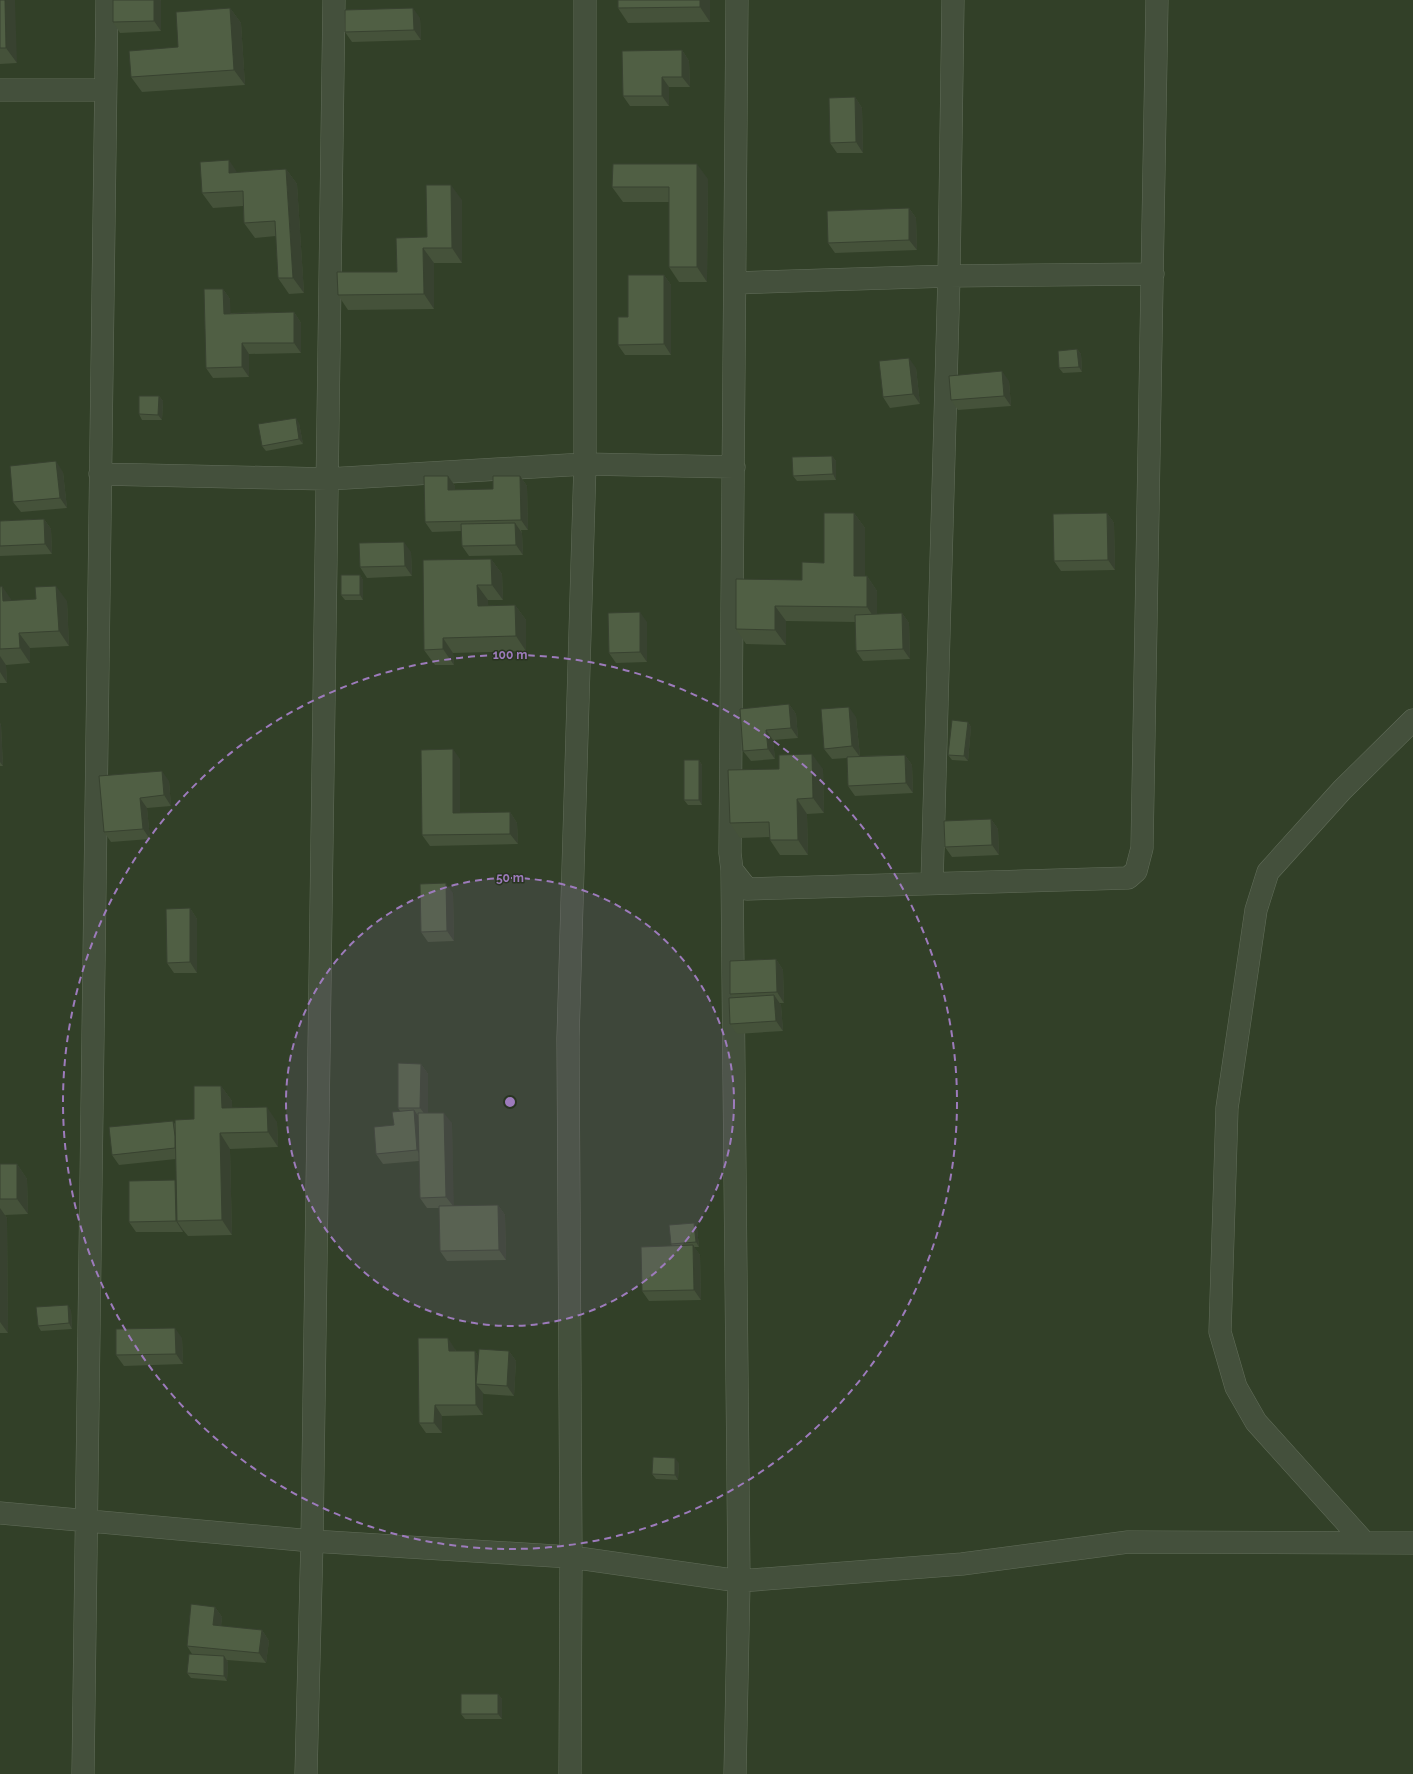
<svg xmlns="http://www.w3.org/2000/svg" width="1413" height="1774" font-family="Raleway,sans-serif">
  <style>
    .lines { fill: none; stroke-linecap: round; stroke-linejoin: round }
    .street-casing { stroke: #626d5a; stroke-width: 23 }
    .street { stroke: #44503c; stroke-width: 22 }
    .wall { fill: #45523a }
    .shaded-wall { fill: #384230 }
    .building { fill: #505f44; stroke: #384230 }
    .ring { fill: none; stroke: #9d7bbc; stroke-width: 2; stroke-dasharray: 7 5 }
    .centre { fill: #9d7bbc; stroke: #293521; stroke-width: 2 }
    .ring-label { font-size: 12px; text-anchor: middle; font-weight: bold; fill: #9d7bbc; stroke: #293521; stroke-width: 3; stroke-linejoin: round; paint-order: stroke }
  </style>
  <rect width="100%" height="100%" fill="#324028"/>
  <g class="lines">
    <defs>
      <path id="street" d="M 0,90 L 105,90
        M 735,283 L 949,276 L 1153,274
        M 100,474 L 328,479 L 585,464 L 734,467
        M 732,870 L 747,889 L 1128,878 L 1136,871 L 1142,848 L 1157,0
        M 932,883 L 949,276 L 953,0
        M 0,1513 L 312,1541 L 571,1557 L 739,1581 L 962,1564 L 1128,1542 L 1413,1543
        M 1365,1543 L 1256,1422 L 1236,1387 L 1220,1332 L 1227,1108 L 1256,910 L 1268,872 L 1342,790 L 1413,720
        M 83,1774 L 107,0
        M 306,1774 L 312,1541 L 334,0
        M 570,1774 L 571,1557 L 568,1038 L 585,464 L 585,0
        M 735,1774 L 739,1581 L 732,870 L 730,853 L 737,0"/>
    </defs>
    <!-- street casing -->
    <use href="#street" class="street-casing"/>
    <!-- street -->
    <use href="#street" class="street"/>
  </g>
  <!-- wall -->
  <path class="wall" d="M 0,0 L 17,63 L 0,64 Z
    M 113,0 L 160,0 L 161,1 L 161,31 L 120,33 L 113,22 Z
    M 710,0 L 710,22 L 628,23 L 618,8 Z
    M 230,8 L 241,23 L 245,85 L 142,92 L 131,77 L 178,47 Z
    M 420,18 L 421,40 L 352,42 L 345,32 Z
    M 682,50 L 689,61 L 690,87 L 669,87 L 669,106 L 630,106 L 623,96 Z
    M 855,97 L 862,108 L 863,153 L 837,153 L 830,143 Z
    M 286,169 L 297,184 L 304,293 L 289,294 L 278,278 L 276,236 L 255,238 L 244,223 L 243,206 L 213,208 L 202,193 L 238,173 Z
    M 708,179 L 707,282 L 679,282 L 669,267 L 669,202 L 623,202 L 612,187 Z
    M 462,200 L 462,263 L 434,263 L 434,309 L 348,310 L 338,295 L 397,272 L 427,237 Z
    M 909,208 L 916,218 L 917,250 L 835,253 L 828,243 Z
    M 664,275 L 671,285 L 671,355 L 625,355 L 618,345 L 628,317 Z
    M 223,289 L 230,299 L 230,313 L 294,312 L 301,323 L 301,353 L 249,354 L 249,377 L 213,378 L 206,368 Z
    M 1077,349 L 1081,354 L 1082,372 L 1063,373 L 1059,368 Z
    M 916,368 L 920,404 L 890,408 L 883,397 Z
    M 1009,381 L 1011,406 L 958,410 L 951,400 Z
    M 159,396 L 163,401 L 162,420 L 142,420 L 139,414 Z
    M 299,423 L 303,444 L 266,451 L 262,446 Z
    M 832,456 L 836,461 L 836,480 L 797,481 L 793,476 Z
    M 63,472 L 67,508 L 21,512 L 13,502 Z
    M 448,476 L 455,486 L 455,490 L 493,489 L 520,476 L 527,486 L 528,530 L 521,530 L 522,533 L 523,555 L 469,556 L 462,546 L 461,531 L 432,532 L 425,522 Z
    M 854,513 L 865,528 L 865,576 L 867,576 L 877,591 L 877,614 L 902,613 L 909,623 L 910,659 L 863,661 L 856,651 L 855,622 L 786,621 L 786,645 L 746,644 L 736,629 L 824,563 Z
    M 1107,513 L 1114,523 L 1115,570 L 1061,571 L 1054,561 Z
    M 44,519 L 51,529 L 52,554 L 0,556 L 0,521 Z
    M 411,552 L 412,576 L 367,578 L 360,567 Z
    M 491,559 L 502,574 L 503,600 L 488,600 L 488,606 L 515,605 L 526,620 L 526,651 L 453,653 L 454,665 L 435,665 L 424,650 Z
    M 360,575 L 363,580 L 363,600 L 345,600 L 341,595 Z
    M 0,587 L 12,601 L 67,601 L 69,646 L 30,648 L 30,663 L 6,665 L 7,683 L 0,683 Z
    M 647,622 L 647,662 L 616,663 L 609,653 Z
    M 789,704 L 796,714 L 798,738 L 773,740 L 775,759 L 751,761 L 743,751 Z
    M 856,717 L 860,756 L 905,755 L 912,765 L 913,793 L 855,796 L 848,786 L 847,758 L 832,759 L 824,749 Z
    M 968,722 L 971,727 L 968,761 L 952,760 L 948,755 Z
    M 0,723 L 1,725 L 3,766 L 0,766 Z
    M 460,759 L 460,813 L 510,812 L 517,823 L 518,844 L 430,846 L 422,835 Z
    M 699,760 L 702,765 L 702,805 L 688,805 L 684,800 Z
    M 823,769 L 824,813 L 807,814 L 808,855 L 780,855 L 770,840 L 770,837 L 740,838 L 730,823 Z
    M 99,776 L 169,781 L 171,806 L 147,808 L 150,839 L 111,842 L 104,832 Z
    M 991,819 L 998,829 L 999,855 L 952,857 L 945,847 Z
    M 453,893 L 454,941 L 428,942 L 421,932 Z
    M 190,908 L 197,919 L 197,973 L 174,973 L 167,963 Z
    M 776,959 L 783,970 L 784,1003 L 779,1003 L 781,1005 L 783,1031 L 737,1034 L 730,1024 L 733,998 L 730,994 Z
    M 421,1064 L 428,1074 L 428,1113 L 452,1123 L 453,1206 L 498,1205 L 505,1215 L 506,1260 L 447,1261 L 440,1251 L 439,1208 L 427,1208 L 420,1198 L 419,1161 L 383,1164 L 376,1154 L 394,1125 L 400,1111 L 398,1108 Z
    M 221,1086 L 232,1101 L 232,1108 L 277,1122 L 278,1147 L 230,1149 L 232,1235 L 188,1236 L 183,1230 L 183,1232 L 136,1232 L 129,1222 L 175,1180 L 176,1182 L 176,1159 L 119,1165 L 112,1155 L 175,1123 L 194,1119 Z
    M 0,1164 L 17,1164 L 27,1179 L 28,1214 L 5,1215 L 7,1218 L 8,1333 L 0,1333 Z
    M 694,1223 L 697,1228 L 699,1247 L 694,1247 L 700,1255 L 701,1300 L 649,1301 L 642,1291 L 672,1246 L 671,1244 Z
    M 71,1310 L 72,1329 L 41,1331 L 38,1326 Z
    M 182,1338 L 183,1364 L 124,1366 L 116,1355 Z
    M 455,1349 L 456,1351 L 475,1351 L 478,1356 L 509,1351 L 516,1361 L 514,1396 L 484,1394 L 483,1393 L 483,1415 L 442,1416 L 442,1433 L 426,1433 L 419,1423 Z
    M 679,1463 L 678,1480 L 656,1479 L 652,1474 Z
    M 215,1607 L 222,1617 L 221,1626 L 262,1630 L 269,1641 L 266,1663 L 227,1660 L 228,1662 L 227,1681 L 191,1678 L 187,1673 L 192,1654 L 187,1646 Z
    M 498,1694 L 502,1699 L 502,1719 L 465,1719 L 461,1714 Z"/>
  <!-- shaded-wall -->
  <path class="shaded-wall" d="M 5,0 L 15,0 L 17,63 L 6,48 Z
    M 154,0 L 160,0 L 161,1 L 161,31 L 154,21 Z
    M 700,0 L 710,0 L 710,22 L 700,7 Z
    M 230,8 L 241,23 L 245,85 L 234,70 Z
    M 413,8 L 420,18 L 421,40 L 414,30 Z
    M 682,50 L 689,61 L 690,87 L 682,77 Z
    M 662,77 L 669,87 L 669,106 L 662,96 Z
    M 855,97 L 862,108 L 863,153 L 856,142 Z
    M 229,160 L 239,175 L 229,173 Z
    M 697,164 L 708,179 L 707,282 L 697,267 Z
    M 286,169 L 297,184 L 304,293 L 293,278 Z
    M 451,185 L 462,200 L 462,263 L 452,248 Z
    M 909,208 L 916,218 L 917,250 L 909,240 Z
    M 423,248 L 434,263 L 434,309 L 424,294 Z
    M 664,275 L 671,285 L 671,355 L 664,344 Z
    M 223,289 L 230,299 L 231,324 L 224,314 Z
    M 294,312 L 301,323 L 301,353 L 294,343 Z
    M 242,343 L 249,354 L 249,377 L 242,367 Z
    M 1077,349 L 1081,354 L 1082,372 L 1079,367 Z
    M 909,358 L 916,368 L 920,404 L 913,394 Z
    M 1002,371 L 1009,381 L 1011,406 L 1004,396 Z
    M 159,396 L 163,401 L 162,420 L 158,415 Z
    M 296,418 L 299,423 L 303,444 L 299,439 Z
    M 832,456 L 836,461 L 836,480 L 833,474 Z
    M 56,461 L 63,472 L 67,508 L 60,498 Z
    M 448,476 L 455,486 L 455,500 L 448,490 Z
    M 520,476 L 527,486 L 528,530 L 521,520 Z
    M 854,513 L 865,528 L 865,592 L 854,576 Z
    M 1107,513 L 1114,523 L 1115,570 L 1108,560 Z
    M 44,519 L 51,529 L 52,554 L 45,544 Z
    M 515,523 L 522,533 L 523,555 L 516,545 Z
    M 404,542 L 411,552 L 412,576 L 405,566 Z
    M 491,559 L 502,574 L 503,600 L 492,585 Z
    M 360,575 L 363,580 L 363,600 L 360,595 Z
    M 867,576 L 877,591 L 877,622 L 867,607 Z
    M 477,585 L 488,600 L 489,621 L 478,606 Z
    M 2,586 L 13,602 L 3,601 Z
    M 56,586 L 67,601 L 69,646 L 59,631 Z
    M 515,605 L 526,620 L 526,651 L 516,636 Z
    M 775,606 L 786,621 L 786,645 L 775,630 Z
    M 640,612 L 647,622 L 647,662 L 640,652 Z
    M 902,613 L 909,623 L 910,659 L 903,649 Z
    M 19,633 L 30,648 L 30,663 L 20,648 Z
    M 443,638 L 453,653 L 454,665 L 443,649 Z
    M 0,656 L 6,665 L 7,683 L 0,672 Z
    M 789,704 L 796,714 L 798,738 L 791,728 Z
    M 849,707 L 856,717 L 860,757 L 852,746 Z
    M 968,722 L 971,727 L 968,761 L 964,756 Z
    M 0,723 L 1,725 L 3,766 L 0,762 Z
    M 766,730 L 773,740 L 775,759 L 768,749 Z
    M 453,749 L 460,759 L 460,823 L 453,813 Z
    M 812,754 L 823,769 L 824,813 L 813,798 Z
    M 905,755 L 912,765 L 913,793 L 906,783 Z
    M 699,760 L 702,765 L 702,805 L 699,800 Z
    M 162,771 L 169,781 L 171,806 L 164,795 Z
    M 140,798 L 147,808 L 150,839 L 143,829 Z
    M 797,799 L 807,814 L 808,855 L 798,840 Z
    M 510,812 L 517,823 L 518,844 L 510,834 Z
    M 991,819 L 998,829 L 999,855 L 992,845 Z
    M 446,883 L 453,893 L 454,941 L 447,931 Z
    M 190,908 L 197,919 L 197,973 L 190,962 Z
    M 776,959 L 783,970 L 784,1003 L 777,992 Z
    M 774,995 L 781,1005 L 783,1031 L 776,1021 Z
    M 421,1064 L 428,1074 L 428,1118 L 420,1108 Z
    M 221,1086 L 232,1101 L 233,1123 L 222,1108 Z
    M 267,1107 L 277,1122 L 278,1147 L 268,1132 Z
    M 414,1110 L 421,1120 L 424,1161 L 417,1150 Z
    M 444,1113 L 452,1123 L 454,1207 L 446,1197 Z
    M 220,1133 L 230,1149 L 232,1235 L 222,1220 Z
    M 17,1164 L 27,1179 L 28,1214 L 17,1199 Z
    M 175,1180 L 182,1191 L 177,1221 L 183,1230 L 183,1232 L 176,1221 Z
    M 498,1205 L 505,1215 L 506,1260 L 499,1250 Z
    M 0,1208 L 7,1218 L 8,1333 L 0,1322 Z
    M 694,1223 L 697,1228 L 699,1247 L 696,1242 Z
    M 693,1245 L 700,1255 L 701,1300 L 694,1290 Z
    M 68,1305 L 71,1310 L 72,1329 L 69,1323 Z
    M 175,1328 L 182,1338 L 183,1364 L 176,1354 Z
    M 448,1338 L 455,1349 L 456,1361 L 449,1351 Z
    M 475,1351 L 482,1362 L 476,1384 L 483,1393 L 483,1415 L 476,1405 Z
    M 509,1351 L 516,1361 L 514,1396 L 507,1386 Z
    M 435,1405 L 442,1416 L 442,1433 L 434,1423 Z
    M 675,1458 L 679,1463 L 678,1480 L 675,1475 Z
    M 215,1607 L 222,1617 L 220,1635 L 213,1625 Z
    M 262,1630 L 269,1641 L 266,1663 L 259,1653 Z
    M 224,1656 L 228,1662 L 227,1681 L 224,1676 Z
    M 498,1694 L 502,1699 L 502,1719 L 498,1714 Z"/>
  <!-- building -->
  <path class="building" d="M 0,0 L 5,0 L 6,48 L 0,48 Z
    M 113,0 L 154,0 L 154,21 L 113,22 Z
    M 618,0 L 700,0 L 700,7 L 618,8 Z
    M 230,8 L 234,70 L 131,77 L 129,51 L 178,47 L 176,12 Z
    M 413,8 L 414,30 L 345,32 L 345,10 Z
    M 682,50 L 682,77 L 662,77 L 662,96 L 623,96 L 622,51 Z
    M 855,97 L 856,142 L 830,143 L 829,98 Z
    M 229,160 L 229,173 L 286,169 L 293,278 L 278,278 L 275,221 L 244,223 L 243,191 L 202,193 L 200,162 Z
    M 613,164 L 697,164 L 697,267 L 669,267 L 669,187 L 612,187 Z
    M 426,185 L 451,185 L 452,248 L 423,248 L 424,294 L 338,295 L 337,272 L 397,272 L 396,238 L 427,237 Z
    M 909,208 L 909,240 L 828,243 L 827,211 Z
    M 628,275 L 664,275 L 664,344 L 618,345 L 618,317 L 628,317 Z
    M 204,289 L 223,289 L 224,314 L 294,312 L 294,343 L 242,343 L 242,367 L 206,368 Z
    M 1077,349 L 1079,367 L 1059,368 L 1058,351 Z
    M 909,358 L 913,394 L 883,397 L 879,361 Z
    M 1002,371 L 1004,396 L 951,400 L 949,376 Z
    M 139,396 L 159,396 L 158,415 L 139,414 Z
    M 296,418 L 299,439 L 262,446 L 258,424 Z
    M 832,456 L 833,474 L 793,476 L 792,457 Z
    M 56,461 L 60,498 L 13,502 L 10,466 Z
    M 424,476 L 448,476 L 448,490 L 493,489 L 493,476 L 520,476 L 521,520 L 425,522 Z
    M 824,513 L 854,513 L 854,576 L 867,576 L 867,607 L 775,606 L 775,630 L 736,629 L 736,579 L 802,580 L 802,562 L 824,563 Z
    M 1107,513 L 1108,560 L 1054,561 L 1053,514 Z
    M 44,519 L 45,544 L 0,546 L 0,521 Z
    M 515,523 L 516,545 L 462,546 L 461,524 Z
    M 404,542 L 405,566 L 360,567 L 359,543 Z
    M 491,559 L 492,585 L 477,585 L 478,606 L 515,605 L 516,636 L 443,638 L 443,649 L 424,650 L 423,560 Z
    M 341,575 L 360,575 L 360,595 L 341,595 Z
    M 2,586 L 3,601 L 36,599 L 35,587 L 56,586 L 59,631 L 19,633 L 20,648 L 0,649 L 0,587 Z
    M 640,612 L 640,652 L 609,653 L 608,613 Z
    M 902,613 L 903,649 L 856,651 L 855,615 Z
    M 789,704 L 791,728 L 766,730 L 768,749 L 743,751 L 740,709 Z
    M 849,707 L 852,746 L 824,749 L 821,709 Z
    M 952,720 L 968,722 L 964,756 L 948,755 Z
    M 453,749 L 453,813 L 510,812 L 510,834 L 422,835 L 421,750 Z
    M 812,754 L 813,798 L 797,799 L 798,840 L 770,840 L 769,822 L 730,823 L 728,770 L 779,769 L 779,755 Z
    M 905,755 L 906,783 L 848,786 L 847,757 Z
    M 684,760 L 699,760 L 699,800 L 684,800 Z
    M 162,771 L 164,795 L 140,798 L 143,829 L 104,832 L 99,776 Z
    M 991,819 L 992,845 L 945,847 L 944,821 Z
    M 446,883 L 447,931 L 421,932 L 420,884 Z
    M 190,908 L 190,962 L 167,963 L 166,909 Z
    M 776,959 L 777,992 L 730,994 L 730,961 Z
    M 774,995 L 776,1021 L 730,1024 L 729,998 Z
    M 398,1063 L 421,1064 L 420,1108 L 398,1108 Z
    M 194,1086 L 221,1086 L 222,1108 L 267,1107 L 268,1132 L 220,1133 L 222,1220 L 177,1221 L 175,1120 L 194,1119 Z
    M 414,1110 L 417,1150 L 376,1154 L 374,1127 L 394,1125 L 392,1112 Z
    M 418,1113 L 444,1113 L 446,1197 L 420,1198 Z
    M 173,1121 L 175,1136 L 175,1148 L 112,1155 L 109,1127 Z
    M 0,1164 L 17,1164 L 17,1199 L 0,1199 Z
    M 175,1180 L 176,1221 L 129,1222 L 129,1181 Z
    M 498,1205 L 499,1250 L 440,1251 L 439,1206 Z
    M 694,1223 L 696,1242 L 671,1244 L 669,1225 Z
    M 693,1245 L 694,1290 L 642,1291 L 641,1247 Z
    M 68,1305 L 69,1323 L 38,1326 L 36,1307 Z
    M 175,1328 L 176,1354 L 116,1355 L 116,1329 Z
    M 418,1338 L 448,1338 L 449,1351 L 475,1351 L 476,1405 L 435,1405 L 434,1423 L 419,1423 Z
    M 479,1349 L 509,1351 L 507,1386 L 476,1384 Z
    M 653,1457 L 675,1458 L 675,1475 L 652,1474 Z
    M 191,1604 L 215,1607 L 213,1625 L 262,1630 L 259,1653 L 187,1646 Z
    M 189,1654 L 224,1656 L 224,1676 L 187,1673 Z
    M 461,1694 L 498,1694 L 498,1714 L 461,1714 Z"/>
  <!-- distance rings -->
  <circle cx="510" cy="1102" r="224" fill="#9d7bbc" fill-opacity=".12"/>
  <g class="ring">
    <circle cx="510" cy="1102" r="224"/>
    <circle cx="510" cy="1102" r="447"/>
  </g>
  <circle cx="510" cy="1102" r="6" class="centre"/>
  <g class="ring-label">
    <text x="510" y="659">100 m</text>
    <text x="510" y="882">50 m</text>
  </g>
</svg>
